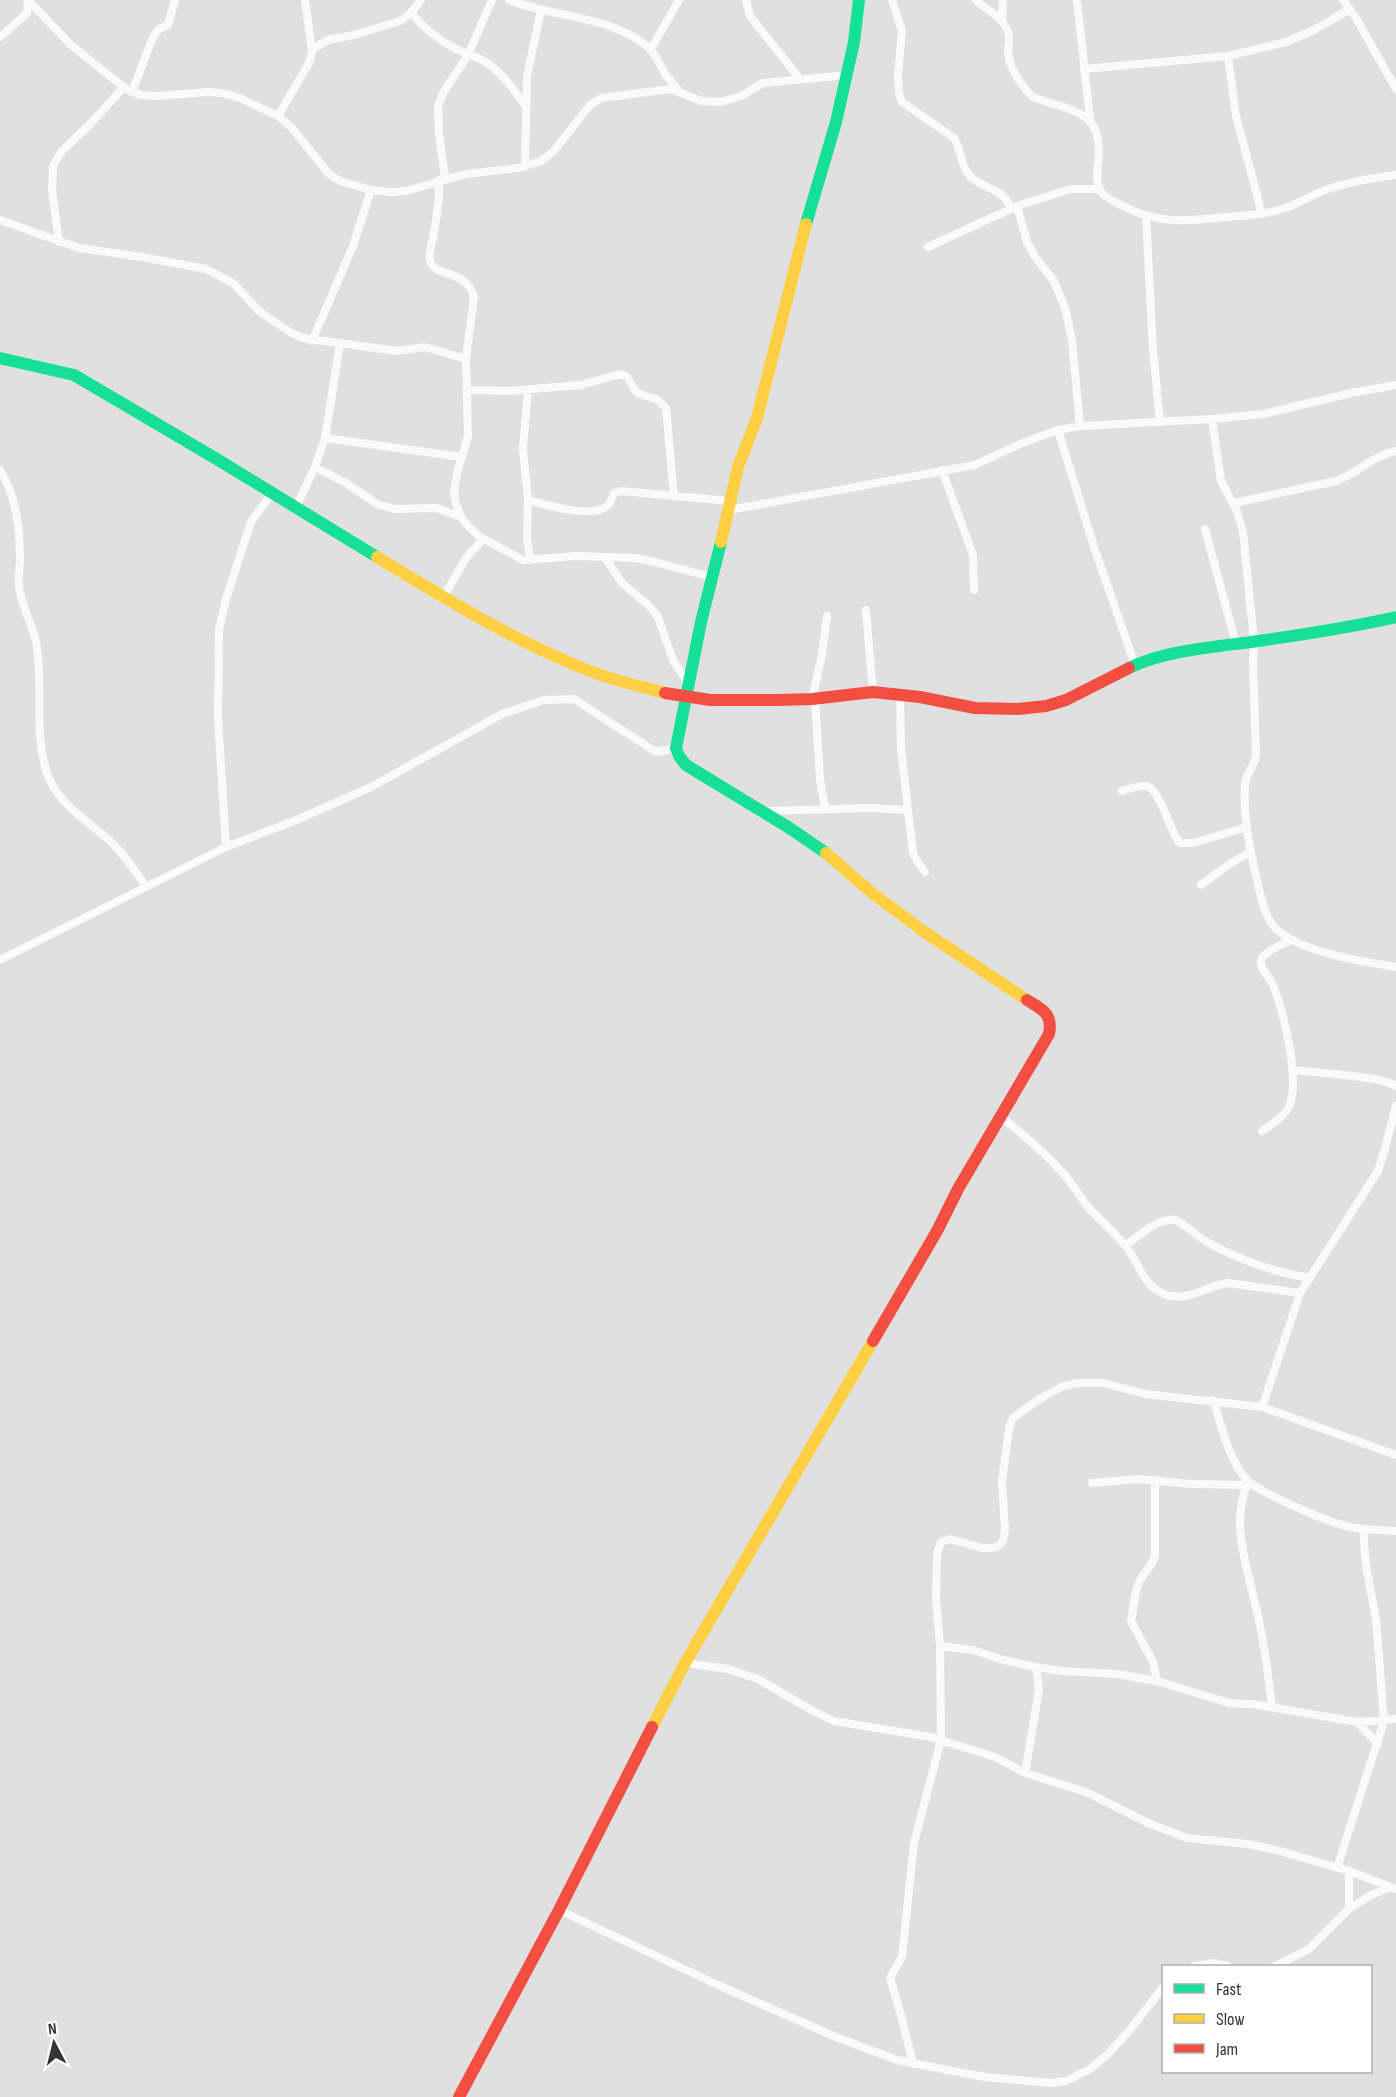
<svg xmlns="http://www.w3.org/2000/svg" width="1396" height="2097" font-family="'Sofia Sans Condensed',sans-serif">
  <style>
    .lines { fill: none; stroke-linecap: round; stroke-linejoin: round }
    .street { stroke: #fafafa; stroke-width: 8 }
    .fast { stroke: #16e098; stroke-width: 12 }
    .slow { stroke: #ffcf43; stroke-width: 12 }
    .jam { stroke: #f24e42; stroke-width: 12 }
  </style>
  <rect width="100%" height="100%" fill="#dfe0df"/>
  <g class="lines">
    <!-- street -->
    <path class="street" d="M 28,0 L 71,45 L 126,89 L 140,95 L 155,96 L 208,92 L 222,93 L 240,98 L 278,116 L 292,128 L 329,174 L 340,181 L 371,190 L 392,192 L 406,191 L 466,174 L 519,168 L 541,161 L 553,152 L 590,105 L 601,98 L 671,89 L 701,101 L 721,102 L 741,96 L 763,83 L 847,75
      M 509,0 C 552,17 612,16 648,47 C 656,54 660,65 665,74 C 670,80 675,86 680,92
      M 746,0 L 750,16 L 800,79
      M 892,0 L 902,31 L 898,76 L 899,93 L 902,102 L 954,138 C 962,150 959,164 971,177 C 979,185 991,187 1000,194 C 1005,197 1008,203 1012,208
      M 976,0 C 986,10 1001,16 1007,29 C 1011,37 1008,44 1008,52 C 1009,68 1022,87 1033,97 C 1075,113 1105,109 1098,166 C 1097,175 1096,185 1102,193 C 1107,198 1114,202 1121,205 C 1157,225 1189,221 1228,217 C 1246,215 1265,215 1282,209 C 1295,205 1307,198 1320,192 C 1343,183 1371,178 1396,175
      M 1077,0 L 1090,119
      M 1343,0 L 1356,18 L 1396,89
      M 411,13 C 423,27 437,39 454,48 C 464,53 475,56 484,61 C 502,72 513,89 525,105
      M 1002,21 L 1003,0
      M 0,37 L 27,13 L 28,0
      M 651,49 L 679,0
      M 312,50 L 328,40 L 354,35 L 400,21 L 411,13 L 421,0
      M 1228,56 L 1236,116 L 1262,214
      M 1084,69 L 1228,56 L 1286,42 L 1314,30 L 1350,9
      M 132,92 L 153,37 L 159,29 L 168,25 L 175,0
      M 278,116 L 309,63 L 312,52 L 305,0
      M 525,167 L 527,76 L 541,10
      M 445,178 L 439,133 L 438,106 L 444,91 L 468,55 L 492,0
      M 439,180 C 440,198 437,215 434,232 C 433,241 428,251 430,260 C 434,279 465,267 474,297 L 466,359 L 468,436 L 457,473 L 454,493 L 456,504 L 461,517 L 469,527 L 480,537 L 523,560 L 576,556 L 636,558 L 651,561 L 712,577
      M 1017,206 L 1027,242 L 1035,257 L 1054,281 L 1065,308 L 1072,340 L 1080,426
      M 1146,216 L 1153,350 L 1160,422
      M 0,220 L 79,248 L 142,257 L 206,269 L 233,283 L 259,311 L 290,332 L 302,338 L 397,351 L 425,347 L 466,359
      M 59,242 L 52,191 L 53,166 L 61,152 L 91,123 L 124,87
      M 928,247 L 1017,206 L 1071,189 L 1100,189
      M 312,341 L 353,246 L 371,190
      M 528,389 L 523,449 L 528,500 L 527,537 L 530,560
      M 467,390 L 507,391 L 581,385 L 620,374 L 627,377 L 637,393 L 658,400 L 666,408 L 674,497
      M 1212,419 L 1221,481 L 1237,511 L 1243,532 L 1254,642 L 1253,663 L 1256,755 C 1255,766 1246,773 1245,784 C 1243,811 1248,841 1254,867 C 1259,885 1261,908 1272,924 C 1291,951 1364,962 1396,967
      M 1058,430 L 1094,547 L 1135,665
      M 325,438 L 462,457
      M 315,467 L 346,483 L 377,504 L 394,509 L 436,508 L 461,517
      M 0,470 C 16,495 20,530 20,559 C 20,568 18,577 19,586 C 21,607 34,626 37,647 C 43,687 34,731 46,770 C 56,804 85,818 109,840 C 124,854 135,870 146,887
      M 942,470 L 973,555 L 974,590
      M 528,500 C 546,505 592,519 607,506 C 611,503 612,498 614,493 L 621,491 L 730,501
      M 1234,503 L 1336,481 C 1358,473 1372,456 1396,451
      M 296,507 L 315,467 L 325,438 L 340,344
      M 729,510 L 975,465 L 1022,443 L 1058,430 L 1080,426 L 1212,419 L 1263,414 L 1351,393 L 1396,385
      M 1205,529 L 1236,644
      M 606,559 L 622,583 L 647,604 L 657,615 L 674,662 L 689,684
      M 444,596 L 466,558 L 483,539
      M 866,610 L 873,692
      M 900,694 L 901,749 L 913,853 L 917,861 L 925,872
      M 812,699 L 822,655 L 827,616
      M 815,699 L 820,779 L 825,808
      M 1122,791 C 1130,789 1139,785 1146,786 C 1161,789 1169,831 1180,843 L 1193,843 L 1247,827
      M 763,811 L 869,808 L 908,810
      M 226,847 L 218,718 L 219,630 L 226,599 L 251,522 L 272,493
      M 1201,885 L 1231,863 L 1251,852
      M 0,960 L 226,847 L 294,821 L 371,787 L 502,714 L 544,700 L 574,699 L 656,752 L 676,748
      M 1293,1070 C 1316,1073 1380,1076 1396,1086
      M 1000,1116 C 1024,1135 1048,1155 1067,1178 C 1075,1187 1081,1199 1089,1208 C 1100,1220 1113,1231 1124,1244 C 1139,1261 1142,1287 1167,1295 C 1187,1302 1209,1285 1228,1283 L 1300,1293
      M 1262,1131 C 1271,1125 1281,1119 1287,1110 C 1303,1086 1283,1011 1273,985 C 1270,977 1260,970 1261,961 C 1262,952 1283,944 1290,940
      M 1126,1245 C 1140,1235 1157,1218 1176,1220 C 1187,1226 1196,1235 1207,1242 C 1237,1259 1276,1273 1310,1278
      M 1213,1400 C 1222,1426 1228,1459 1247,1480 C 1256,1491 1330,1523 1346,1526 C 1362,1530 1379,1530 1396,1531
      M 1262,1407 L 1300,1293 L 1378,1171 L 1384,1152 L 1396,1106
      M 1155,1480 L 1155,1555 L 1152,1563 L 1140,1580 L 1136,1591 L 1131,1621 L 1153,1662 L 1157,1681
      M 1248,1482 C 1231,1522 1245,1559 1254,1599 C 1263,1634 1268,1671 1272,1707
      M 1092,1483 L 1138,1479 L 1191,1484 L 1247,1485
      M 940,1646 L 973,1650 L 1003,1660 L 1036,1667 L 1061,1671 L 1117,1674 L 1157,1681 L 1229,1703 L 1252,1704 L 1357,1722 L 1396,1719
      M 685,1663 L 728,1669 L 758,1679 L 815,1712 L 834,1721 L 931,1737 L 995,1757 L 1025,1773 L 1086,1792 L 1148,1823 L 1187,1838 L 1248,1844 L 1276,1850 L 1349,1871 L 1396,1889
      M 1357,1722 L 1378,1744
      M 1025,1773 L 1039,1689 L 1036,1667
      M 1337,1868 L 1384,1721 L 1376,1619 L 1366,1566 L 1363,1530
      M 1349,1871 L 1349,1909
      M 559,1910 L 720,1986 L 836,2037 L 897,2060 L 984,2077 L 1051,2083 L 1066,2081 L 1090,2069 L 1108,2054 L 1129,2031 L 1164,1986
      M 1194,1966 L 1214,1963 L 1227,1966
      M 1275,1966 L 1309,1949 L 1349,1909 L 1369,1896 L 1390,1887
      M 913,2064 L 901,2015 L 890,1978 L 902,1957 L 914,1843 L 941,1740 L 940,1646 L 936,1600 L 937,1553 L 941,1542 L 950,1539 L 982,1548 L 991,1548 L 997,1547 L 1003,1541 L 1005,1529 L 1002,1481 L 1009,1428 L 1013,1418 L 1038,1400 L 1061,1387 L 1076,1383 L 1103,1383 L 1145,1394 L 1262,1407 L 1396,1455"/>
    <!-- fast -->
    <path class="fast" d="M 806,224 L 836,122 L 854,42 L 859,0
      M 0,358 L 74,375 L 215,458 L 377,557
      M 721,542 L 701,622 L 676,748 L 679,756 L 686,765 L 788,827 L 826,853
      M 1129,668 C 1163,651 1213,647 1251,642 C 1300,635 1348,628 1396,617"/>
    <!-- slow -->
    <path class="slow" d="M 721,542 L 738,467 L 757,418 L 806,224
      M 377,557 C 448,600 520,645 598,674 C 620,682 643,687 665,693
      M 826,853 L 872,893 L 923,931 L 1027,1000
      M 652,1727 L 685,1663 L 873,1341"/>
    <!-- jam -->
    <path class="jam" d="M 665,693 L 710,700 L 779,700 L 812,699 L 873,692 L 920,697 L 975,708 L 1018,709 L 1046,706 L 1066,700 L 1129,668
      M 873,1341 L 937,1231 L 958,1189 L 1049,1034 C 1053,1014 1043,1010 1027,1000
      M 459,2097 L 559,1910 L 652,1727"/>
  </g>
  <!-- legend -->
  <rect x="1162" y="1965" width="210" height="108" fill="#ffffff" stroke="#aeafae" stroke-width="1.5"/>
  <rect x="1174" y="1984" width="30" height="9" fill="#16e098" stroke="#aeafae" stroke-width="1.5"/>
  <text x="1216" y="1995" font-size="18" fill="#343634">Fast</text>
  <rect x="1174" y="2014" width="30" height="9" fill="#ffcf43" stroke="#aeafae" stroke-width="1.5"/>
  <text x="1216" y="2025" font-size="18" fill="#343634">Slow</text>
  <rect x="1174" y="2044" width="30" height="9" fill="#f24e42" stroke="#aeafae" stroke-width="1.5"/>
  <text x="1216" y="2055" font-size="18" fill="#343634">Jam</text>
  <!-- north arrow -->
  <g transform="translate(54 2043) rotate(353)" stroke="#ffffff" stroke-width="4.5" paint-order="stroke">
  <path d="M0-4.5L10 22L0 15L-10 22Z" fill="#343634"/>
  <text y="-9" font-size="16" font-weight="bold" text-anchor="middle" fill="#343634">N</text>
  </g>
</svg>
